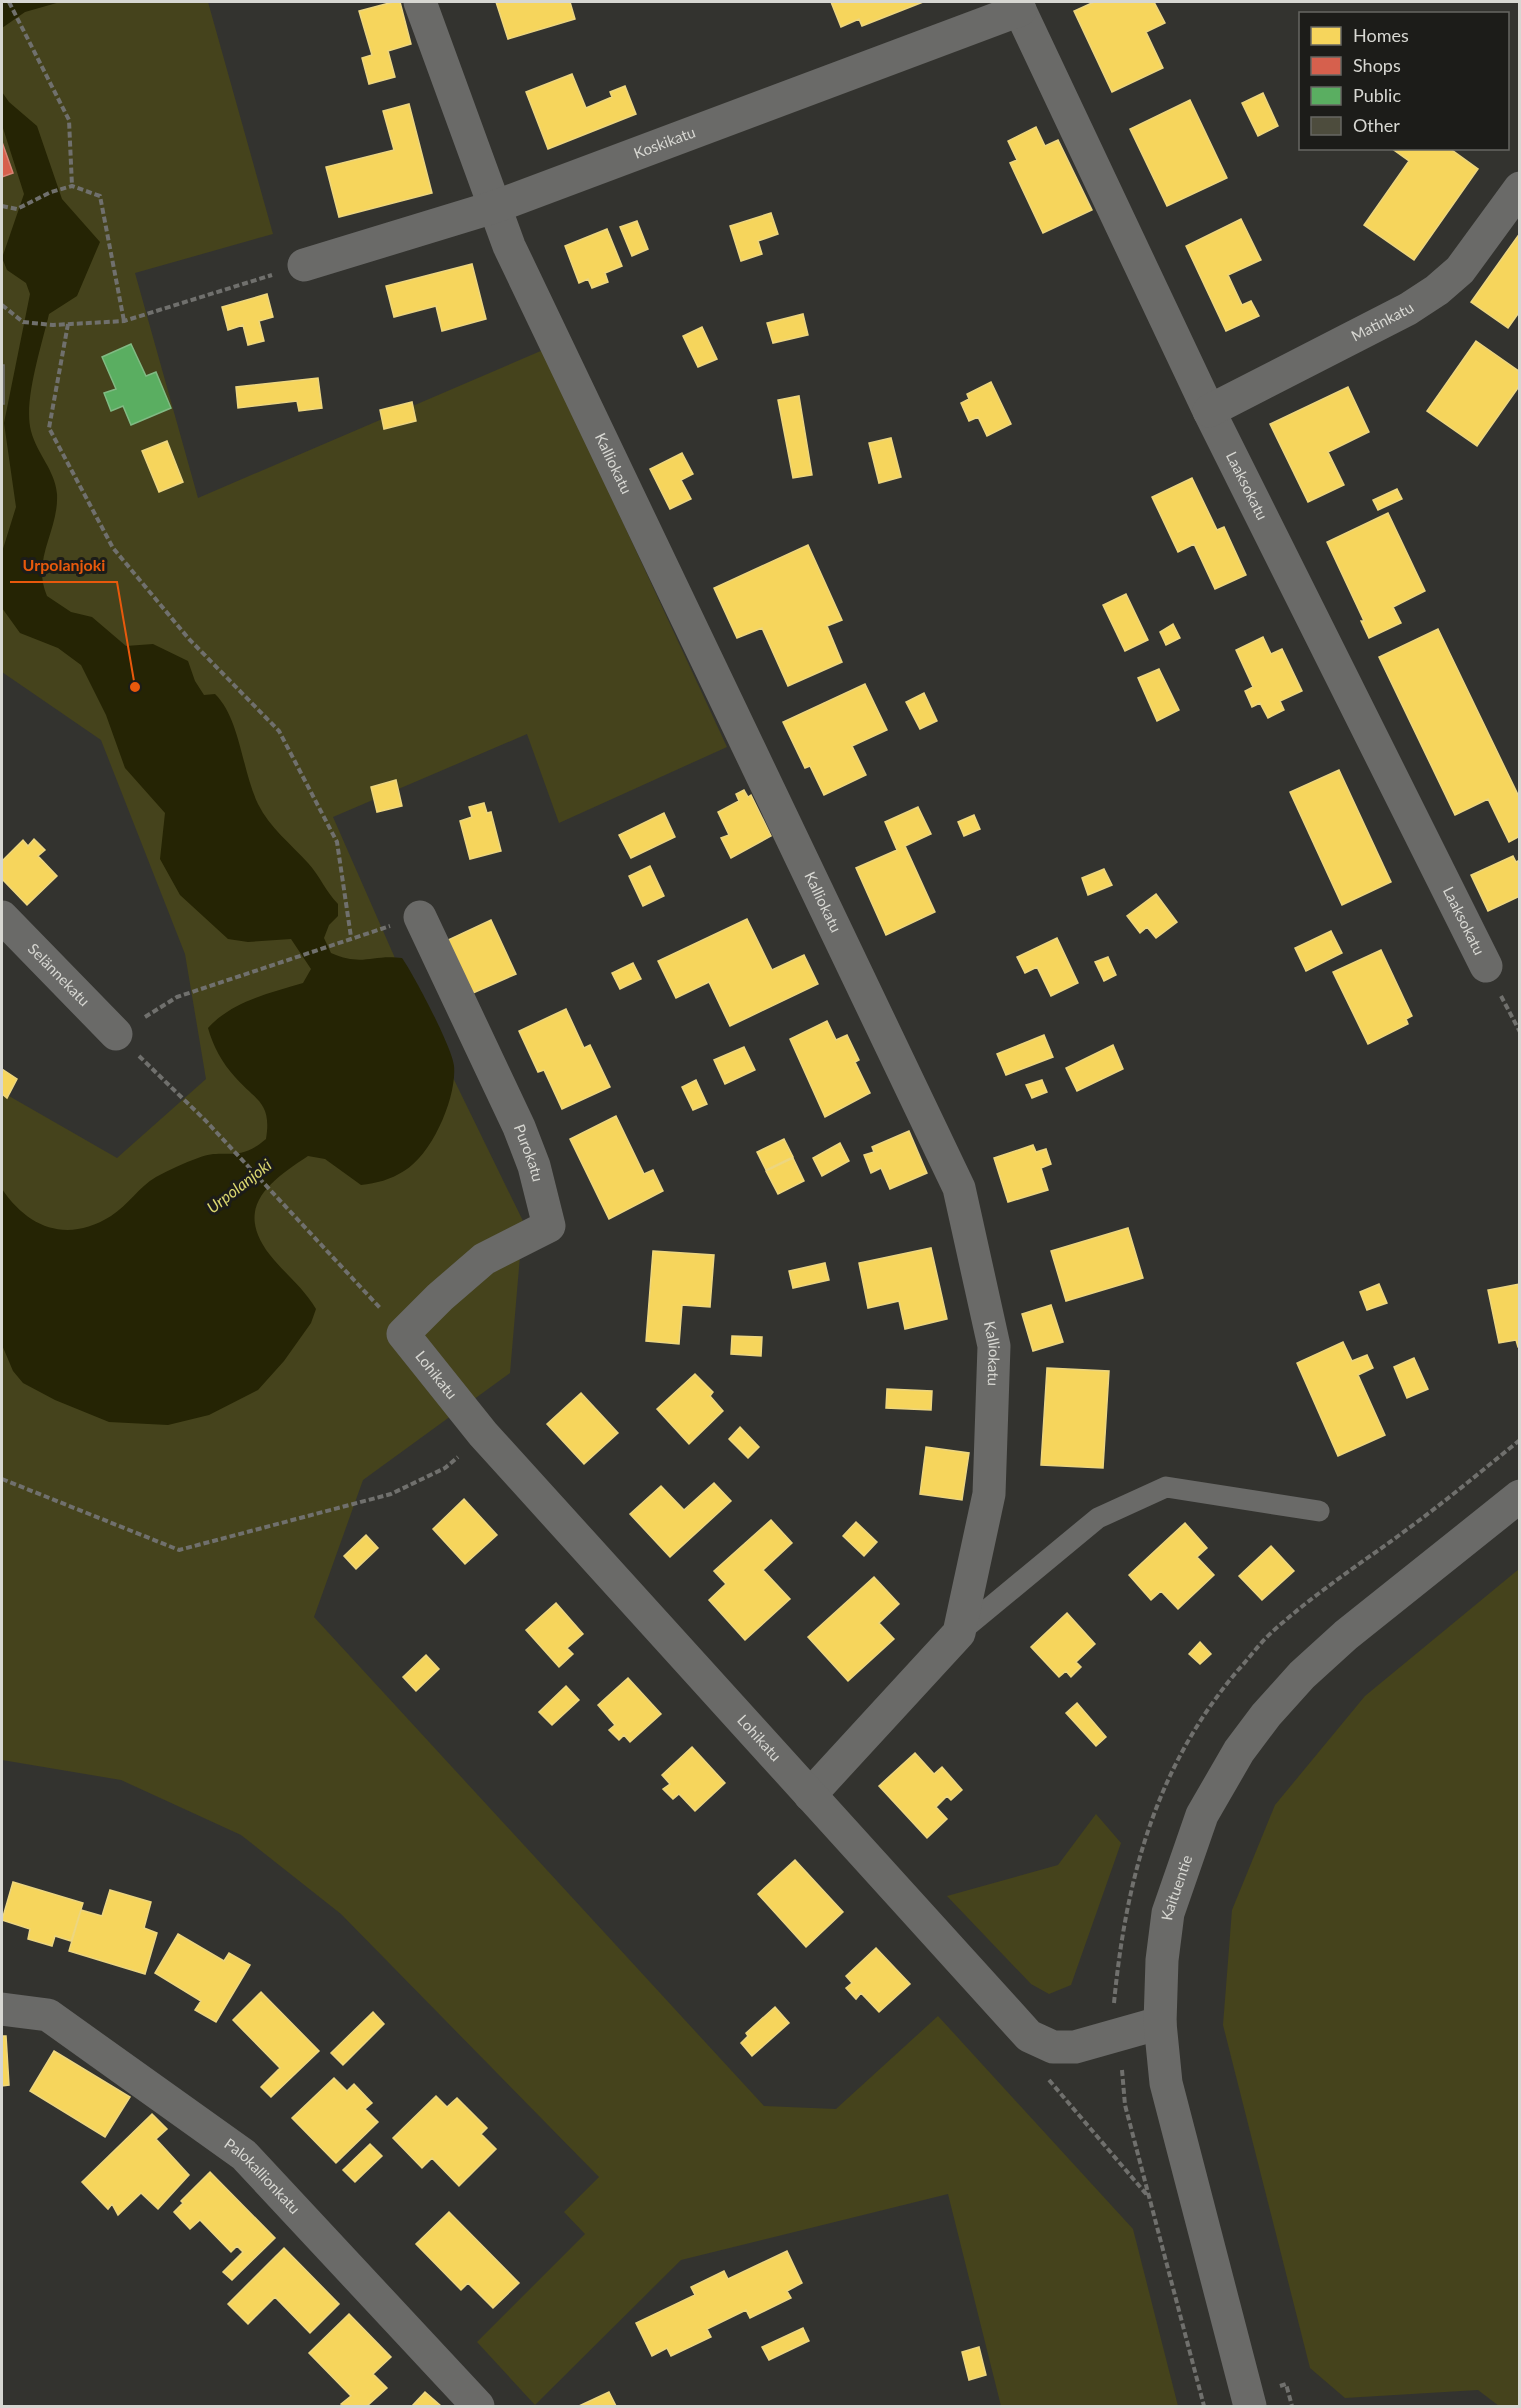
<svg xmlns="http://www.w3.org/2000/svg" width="1521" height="2408" font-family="Lato,sans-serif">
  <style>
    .green { fill: #45431c }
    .water { fill: #252404 }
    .homes { fill: #f6d55c; stroke: #edd67f; stroke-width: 1.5 }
    .shops { fill: #d6604d; stroke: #d68475; stroke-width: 1.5 }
    .public { fill: #5aae61; stroke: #80ba83; stroke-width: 1.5 }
    .building { fill: #4d4c3d; stroke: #70706d; stroke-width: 1.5 }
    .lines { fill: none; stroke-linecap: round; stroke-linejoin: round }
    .path { stroke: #70706d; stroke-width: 4; stroke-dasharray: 6 3; stroke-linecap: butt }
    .service { stroke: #6a6a68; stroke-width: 21 }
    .minor { stroke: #6a6a68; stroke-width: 33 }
    .tertiary { stroke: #6a6a68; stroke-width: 33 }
    .labels { text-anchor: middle; stroke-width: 6; stroke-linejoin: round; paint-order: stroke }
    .street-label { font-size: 15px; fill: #d7d7d2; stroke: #1c1c19 }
    .water-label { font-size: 16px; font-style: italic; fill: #dad66f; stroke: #1c1c19 }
    .leader { fill: none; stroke: #e8590c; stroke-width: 2 }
    .callout-dot { fill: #e8590c; stroke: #1c1c19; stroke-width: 2 }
    .callout-label { font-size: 16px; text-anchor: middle; font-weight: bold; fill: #e8590c; stroke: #1c1c19; stroke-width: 6; stroke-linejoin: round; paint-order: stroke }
  </style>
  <rect width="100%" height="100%" fill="#33332f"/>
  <!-- green -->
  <path class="green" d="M 2,2 L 208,2 L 273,234 L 135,273 L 198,498 L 543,350 L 727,747 L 559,823 L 527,734 L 333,817 L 398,965 L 523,1221 L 510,1373 L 363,1480 L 314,1617 L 764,2106 L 836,2109 L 938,2016 L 1133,2229 L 1178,2406 L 1001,2406 L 948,2194 L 681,2260 L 535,2405 L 477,2342 L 585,2234 L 564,2212 L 599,2177 L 341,1914 L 241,1835 L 121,1780 L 2,1760 L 2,1092 L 117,1158 L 206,1079 L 185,954 L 101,740 L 2,672 Z
    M 1519,1569 L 1519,2406 L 1499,2406 L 1478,2390 L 1345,2398 L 1310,2368 L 1223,2025 L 1232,1910 L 1275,1805 L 1365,1696 Z
    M 1096,1814 L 1121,1843 L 1071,1985 L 1049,1994 L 1031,1984 L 947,1896 L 1058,1865 Z"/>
  <!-- water -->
  <path class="water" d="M 2,2 L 60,2 L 25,12 L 2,28 Z
    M 2,92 L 9,102 L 37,126 L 62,199 L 100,242 L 77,296 L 49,314 C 42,345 23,401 31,431 C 37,454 55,470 57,494 C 59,531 31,559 47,596 L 71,612 L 92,617 L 126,646 L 153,644 L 188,661 L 195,681 L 204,695 L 215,694 C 240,718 242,771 258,804 C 270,828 291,844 308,863 C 320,876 326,892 338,904 L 338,916 L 329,925 L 324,938 L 331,953 C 363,967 371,954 402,958 C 413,973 453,1049 454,1066 C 457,1097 432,1155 404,1171 C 390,1180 377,1183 361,1185 L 325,1159 L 308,1156 C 269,1182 233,1207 270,1255 C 285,1274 303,1287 316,1309 L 311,1323 L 284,1361 L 258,1390 L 209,1415 L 168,1425 L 109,1422 L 55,1400 L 23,1383 L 13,1371 L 2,1345 L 2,1189 C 29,1229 68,1243 111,1216 C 128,1205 139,1187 156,1177 C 169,1170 184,1163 198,1158 C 224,1147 237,1164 266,1139 C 272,1102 256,1101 235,1077 C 222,1063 213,1046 208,1028 C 232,1001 270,993 303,983 L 311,969 L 291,939 L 248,942 L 228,939 L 180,895 L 160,859 L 165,813 L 125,768 L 106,715 L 81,665 L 58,648 L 20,633 L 2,608 L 2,552 L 16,507 L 4,423 L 30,294 L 26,283 L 7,270 L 2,258 L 24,194 L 2,125 Z"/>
  <!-- homes -->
  <path class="homes" d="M 393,2 L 400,2 L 411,44 L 388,51 L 395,77 L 369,84 L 362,58 L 372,55 L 359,11 Z
    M 496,2 L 570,2 L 575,19 L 508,39 Z
    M 831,2 L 923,2 L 862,26 L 859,19 L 841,27 Z
    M 1094,2 L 1154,2 L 1165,23 L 1146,32 L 1163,68 L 1112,92 L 1074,11 Z
    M 572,74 L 586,108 L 612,97 L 610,92 L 625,86 L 636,114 L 548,149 L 526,92 Z
    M 1263,93 L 1278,126 L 1258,136 L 1242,103 Z
    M 1190,100 L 1227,178 L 1167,206 L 1130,129 Z
    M 409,104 L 432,193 L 339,217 L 326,167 L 394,150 L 383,111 Z
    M 1036,127 L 1045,146 L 1058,140 L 1092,210 L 1043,233 L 1010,163 L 1017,160 L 1008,141 Z
    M 1391,148 L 1449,148 L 1478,169 L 1414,260 L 1364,225 L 1409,161 Z
    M 771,213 L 778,234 L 758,241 L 762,254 L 741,261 L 730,226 Z
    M 1241,219 L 1261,260 L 1228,275 L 1242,305 L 1251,301 L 1259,316 L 1226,331 L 1186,246 Z
    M 637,221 L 648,249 L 632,256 L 620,227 Z
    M 607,229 L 622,266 L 605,273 L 608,282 L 592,288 L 588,279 L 579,283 L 565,246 Z
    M 1520,233 L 1520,311 L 1508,328 L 1471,302 Z
    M 472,264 L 486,319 L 442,331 L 436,306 L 394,317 L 386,286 Z
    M 267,294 L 273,317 L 259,321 L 264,341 L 248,345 L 243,325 L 228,330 L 222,307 Z
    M 803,314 L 808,335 L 773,343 L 767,323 Z
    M 702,327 L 717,359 L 698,367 L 683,336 Z
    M 1476,341 L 1520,372 L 1520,385 L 1477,446 L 1427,411 Z
    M 318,378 L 322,408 L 299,411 L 297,401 L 238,408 L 236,387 Z
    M 991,382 L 1011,424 L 987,436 L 978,417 L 969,421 L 961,403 L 969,399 L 967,394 Z
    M 1348,387 L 1369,432 L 1328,452 L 1344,485 L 1308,502 L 1270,424 Z
    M 799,396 L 812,475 L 793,478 L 778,400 Z
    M 412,402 L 416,421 L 384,429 L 380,410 Z
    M 891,438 L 901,477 L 879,483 L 869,443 Z
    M 167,441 L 183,482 L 159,492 L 142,451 Z
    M 682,453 L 693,474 L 681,480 L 691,499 L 670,509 L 650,469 Z
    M 1192,478 L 1217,530 L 1224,527 L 1246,575 L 1215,589 L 1194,544 L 1178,552 L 1152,497 Z
    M 1397,489 L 1402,499 L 1378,510 L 1373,500 Z
    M 1388,513 L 1425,591 L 1393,607 L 1401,623 L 1369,638 L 1361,621 L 1364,621 L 1327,542 Z
    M 808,545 L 842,620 L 827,626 L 842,662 L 788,686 L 762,628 L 737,638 L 714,588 Z
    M 1126,594 L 1148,640 L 1125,651 L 1103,605 Z
    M 1173,624 L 1180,638 L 1166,645 L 1160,632 Z
    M 1438,629 L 1520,799 L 1520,836 L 1509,842 L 1488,799 L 1455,815 L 1379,657 Z
    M 1263,637 L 1271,654 L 1282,649 L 1302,691 L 1280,701 L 1284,710 L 1268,718 L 1260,703 L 1252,707 L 1245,691 L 1253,687 L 1236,650 Z
    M 1159,669 L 1179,710 L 1157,721 L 1138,678 Z
    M 865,684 L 887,730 L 852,746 L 866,775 L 824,795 L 810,766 L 805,768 L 783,722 Z
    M 924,693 L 937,721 L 920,729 L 906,702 Z
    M 1339,770 L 1391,882 L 1342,905 L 1290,792 Z
    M 396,780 L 402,806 L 377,812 L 371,787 Z
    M 744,790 L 748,797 L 751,795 L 771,836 L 731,858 L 721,838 L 729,835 L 718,812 L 739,801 L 736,794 Z
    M 484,803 L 487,813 L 491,812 L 501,851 L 470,859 L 460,821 L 472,817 L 469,807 Z
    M 918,807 L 931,834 L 905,846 L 935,912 L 886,935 L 856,868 L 897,850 L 885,822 Z
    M 664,813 L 675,837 L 631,858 L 619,835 Z
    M 974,815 L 980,829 L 964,836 L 958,822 Z
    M 34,839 L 45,850 L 38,856 L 57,876 L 27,905 L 2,879 L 2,861 L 23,840 L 28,846 Z
    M 1513,856 L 1516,862 L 1520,860 L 1520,896 L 1488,911 L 1471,875 Z
    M 650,866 L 664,896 L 643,906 L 629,876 Z
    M 1104,869 L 1112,885 L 1088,895 L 1082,878 Z
    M 1156,894 L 1177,922 L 1156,938 L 1147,927 L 1140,933 L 1127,916 Z
    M 747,919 L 772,970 L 804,955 L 818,984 L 730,1026 L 709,982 L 676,998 L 658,961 Z
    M 491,920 L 516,974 L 473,993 L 448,940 Z
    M 1331,931 L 1342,953 L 1306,971 L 1295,948 Z
    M 1057,938 L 1078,983 L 1051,996 L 1037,967 L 1025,973 L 1017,957 Z
    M 1381,950 L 1412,1016 L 1406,1019 L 1408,1024 L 1368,1044 L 1333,972 Z
    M 1108,957 L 1116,975 L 1104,981 L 1095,962 Z
    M 633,963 L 641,979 L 620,989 L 612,973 Z
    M 566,1009 L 584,1048 L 590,1045 L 610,1087 L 562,1109 L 544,1070 L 538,1072 L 519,1031 Z
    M 827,1021 L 836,1040 L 847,1035 L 859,1060 L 855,1062 L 870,1093 L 825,1117 L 790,1039 Z
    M 1044,1035 L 1053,1057 L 1006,1075 L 997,1054 Z
    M 1113,1045 L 1123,1069 L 1077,1091 L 1066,1068 Z
    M 744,1047 L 755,1070 L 725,1084 L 714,1060 Z
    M 2,1069 L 17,1079 L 7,1098 L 2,1094 Z
    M 696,1080 L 707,1104 L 693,1110 L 682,1087 Z
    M 1042,1080 L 1047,1092 L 1032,1098 L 1026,1085 Z
    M 616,1116 L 644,1174 L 653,1170 L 663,1191 L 609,1219 L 570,1139 Z
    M 909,1131 L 927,1173 L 890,1189 L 881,1168 L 871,1173 L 864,1155 L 874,1152 L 872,1147 Z
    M 784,1139 L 793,1157 L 766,1170 L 757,1152 Z
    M 840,1143 L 849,1161 L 822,1176 L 813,1158 Z
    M 1033,1145 L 1036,1152 L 1046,1149 L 1051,1164 L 1041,1168 L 1048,1190 L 1008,1202 L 994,1158 Z
    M 793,1158 L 804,1181 L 778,1194 L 766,1171 Z
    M 1128,1228 L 1143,1278 L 1066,1301 L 1051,1251 Z
    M 931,1248 L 947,1319 L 905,1329 L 899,1301 L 868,1308 L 859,1263 Z
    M 653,1251 L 714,1255 L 710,1307 L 682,1305 L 679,1344 L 646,1341 Z
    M 825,1263 L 829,1280 L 793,1288 L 789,1271 Z
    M 1379,1284 L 1387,1303 L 1367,1310 L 1360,1292 Z
    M 1520,1284 L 1520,1347 L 1518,1347 L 1516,1340 L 1499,1343 L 1488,1290 Z
    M 1051,1305 L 1063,1342 L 1033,1351 L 1022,1314 Z
    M 732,1336 L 762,1337 L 761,1356 L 731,1354 Z
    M 1343,1342 L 1352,1361 L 1367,1355 L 1373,1368 L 1358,1375 L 1385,1435 L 1338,1456 L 1297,1363 Z
    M 1414,1358 L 1428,1389 L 1407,1398 L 1394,1367 Z
    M 1047,1368 L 1109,1371 L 1103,1468 L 1041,1465 Z
    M 695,1374 L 713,1392 L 710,1396 L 723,1411 L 689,1444 L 657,1409 Z
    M 887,1389 L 932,1391 L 931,1410 L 886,1408 Z
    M 581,1393 L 618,1433 L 584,1464 L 547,1424 Z
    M 740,1427 L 759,1447 L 748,1458 L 729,1439 Z
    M 926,1447 L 969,1453 L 962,1500 L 920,1494 Z
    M 714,1483 L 731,1501 L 670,1557 L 630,1514 L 661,1486 L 684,1510 Z
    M 464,1499 L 497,1535 L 465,1564 L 433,1529 Z
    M 771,1520 L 792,1543 L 763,1570 L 790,1599 L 745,1640 L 709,1600 L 726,1584 L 714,1571 Z
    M 856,1522 L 877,1542 L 864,1556 L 843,1536 Z
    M 1185,1523 L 1207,1548 L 1197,1557 L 1214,1575 L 1178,1609 L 1161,1591 L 1151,1600 L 1129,1575 Z
    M 366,1535 L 378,1548 L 356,1569 L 344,1556 Z
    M 1271,1546 L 1294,1571 L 1262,1600 L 1239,1576 Z
    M 874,1577 L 899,1604 L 879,1623 L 894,1639 L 848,1681 L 808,1637 Z
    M 556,1603 L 583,1634 L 567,1648 L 573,1654 L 559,1667 L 526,1630 Z
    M 1067,1613 L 1095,1644 L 1076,1662 L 1081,1667 L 1071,1677 L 1066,1671 L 1059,1677 L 1031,1647 Z
    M 1200,1642 L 1211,1654 L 1200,1664 L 1189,1654 Z
    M 426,1655 L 439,1669 L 416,1691 L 403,1677 Z
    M 628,1678 L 661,1714 L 630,1742 L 624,1735 L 619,1740 L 609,1730 L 615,1725 L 598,1705 Z
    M 566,1686 L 579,1700 L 552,1725 L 539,1712 Z
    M 1077,1703 L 1106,1737 L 1096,1746 L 1066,1713 Z
    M 692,1747 L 725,1783 L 695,1811 L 679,1794 L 673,1799 L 663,1789 L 670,1784 L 662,1775 Z
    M 915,1753 L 934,1774 L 942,1767 L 962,1790 L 951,1800 L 947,1796 L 936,1807 L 947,1819 L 927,1838 L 879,1786 Z
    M 795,1860 L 843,1912 L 806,1947 L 758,1894 Z
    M 13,1882 L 83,1903 L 71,1941 L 55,1936 L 52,1946 L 28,1939 L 30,1929 L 2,1920 Z
    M 110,1890 L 151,1902 L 144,1928 L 157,1933 L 145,1974 L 69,1951 L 81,1910 L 102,1916 Z
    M 178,1934 L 224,1961 L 229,1953 L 250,1965 L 216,2022 L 195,2010 L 201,2001 L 155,1973 Z
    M 876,1948 L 910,1984 L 879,2012 L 861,1993 L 856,1999 L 846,1988 L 852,1983 L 846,1976 Z
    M 261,1992 L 319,2051 L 271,2097 L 261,2087 L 280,2068 L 233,2020 Z
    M 775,2007 L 789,2023 L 752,2056 L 741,2043 L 748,2036 L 746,2033 Z
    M 373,2012 L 384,2024 L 343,2065 L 331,2053 Z
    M 2,2036 L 6,2036 L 9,2085 L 2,2086 Z
    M 54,2051 L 130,2097 L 105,2137 L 30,2091 Z
    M 334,2078 L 347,2091 L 354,2084 L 372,2103 L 365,2109 L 378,2122 L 336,2163 L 292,2118 Z
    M 436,2096 L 447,2107 L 457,2098 L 487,2128 L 481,2134 L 496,2149 L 459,2186 L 432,2158 L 422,2168 L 393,2138 Z
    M 152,2114 L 167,2129 L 156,2139 L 189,2175 L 158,2209 L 141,2193 L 118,2215 L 112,2204 L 108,2209 L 82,2182 Z
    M 370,2144 L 382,2156 L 355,2182 L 343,2170 Z
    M 210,2172 L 275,2238 L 232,2280 L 223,2272 L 243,2252 L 237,2246 L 231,2252 L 200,2220 L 190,2229 L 174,2212 L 183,2203 L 181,2201 Z
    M 449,2212 L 519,2283 L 493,2308 L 468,2283 L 461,2290 L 416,2244 Z
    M 284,2248 L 339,2304 L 310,2333 L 275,2297 L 248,2324 L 228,2304 Z
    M 787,2251 L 802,2283 L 787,2291 L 791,2298 L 750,2318 L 746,2310 L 707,2329 L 711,2337 L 671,2356 L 667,2348 L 652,2356 L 636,2323 L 695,2295 L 691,2287 L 724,2271 L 728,2279 Z
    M 349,2314 L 391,2357 L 373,2374 L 387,2388 L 367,2406 L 343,2406 L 341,2404 L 351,2396 L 309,2353 Z
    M 803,2328 L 809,2341 L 769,2360 L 762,2347 Z
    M 979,2347 L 986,2375 L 969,2380 L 962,2352 Z
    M 425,2392 L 441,2406 L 412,2406 Z
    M 609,2392 L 616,2406 L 579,2406 Z"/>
  <!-- shops -->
  <path class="shops" d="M 2,142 L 13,173 L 2,177 Z"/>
  <!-- public -->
  <path class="public" d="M 131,344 L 146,376 L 156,372 L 171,408 L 131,425 L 123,406 L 111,411 L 104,393 L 116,389 L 102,357 Z"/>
  <!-- building -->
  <path class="building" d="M 2,365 L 4,365 L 4,404 L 2,404 Z"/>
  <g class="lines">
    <!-- path -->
    <path class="path" d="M 9,2 L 69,120 L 72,186
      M 2,206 L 17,209 L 51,192 L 72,186 L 100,196 L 124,321
      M 2,305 L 23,322 L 53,325 L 124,321 L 272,275
      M 68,324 L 49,428 L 113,548 L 189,639 L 279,731 L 337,842 L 351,937
      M 1501,996 L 1520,1032
      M 145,1017 L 177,997 L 390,926
      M 139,1056 L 205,1120 L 381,1309
      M 2,1479 L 179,1550 L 391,1494 L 445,1468 L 458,1457
      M 1114,2003 C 1126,1878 1156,1766 1239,1669 C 1250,1657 1260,1643 1272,1632 C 1317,1591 1368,1559 1417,1522 C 1452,1496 1485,1468 1520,1440
      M 1122,2070 L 1125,2105 L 1204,2406
      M 1049,2080 L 1147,2195
      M 1280,2386 L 1286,2384 L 1292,2406"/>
    <!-- service -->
    <path class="service" d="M 959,1633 L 1098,1518 L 1166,1487 L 1319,1511"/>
    <!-- minor -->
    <g class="minor">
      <path id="s1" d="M 420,2 L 509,246 L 959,1188 L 994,1346 L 989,1494 L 959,1633 L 810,1795"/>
      <path id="s2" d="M 1016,2 L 1209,411 L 1486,966"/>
      <path id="s3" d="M 304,265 L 494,207 L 1020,10"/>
      <path id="s4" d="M 1209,411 L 1408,309 L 1437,290 L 1460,270 L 1520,188"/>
      <path id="s5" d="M 2,917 L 116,1034"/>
      <path id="s6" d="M 420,917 L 519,1127 L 534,1166 L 549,1226 L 484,1259 L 440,1297 L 403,1334 L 483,1434 L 1029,2036 L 1053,2047 L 1075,2047 L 1160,2023"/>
      <path id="s7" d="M 2,2009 L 48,2015 L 244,2155 L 478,2406"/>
    </g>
    <!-- tertiary -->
    <path class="tertiary" id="s8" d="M 1250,2406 L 1166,2083 L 1160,2023 L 1162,1960 L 1168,1913 L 1202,1815 L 1239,1751 L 1266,1715 L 1302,1675 L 1346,1635 L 1520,1496"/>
  </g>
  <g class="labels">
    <!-- street labels -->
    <g class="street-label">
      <text dy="5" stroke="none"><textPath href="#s3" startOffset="381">Koskikatu</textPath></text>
      <text dy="5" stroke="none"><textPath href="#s4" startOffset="195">Matinkatu</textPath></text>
      <text dy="5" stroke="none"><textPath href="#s1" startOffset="501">Kalliokatu</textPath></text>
      <text dy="5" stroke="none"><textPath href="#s2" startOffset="536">Laaksokatu</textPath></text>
      <text dy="5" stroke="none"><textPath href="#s1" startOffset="987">Kalliokatu</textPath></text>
      <text dy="5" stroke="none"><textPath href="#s2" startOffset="1022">Laaksokatu</textPath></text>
      <text dy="5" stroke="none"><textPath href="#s5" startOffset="81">Selännekatu</textPath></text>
      <text dy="5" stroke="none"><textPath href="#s6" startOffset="260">Purokatu</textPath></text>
      <text dy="5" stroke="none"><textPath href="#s1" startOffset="1473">Kalliokatu</textPath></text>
      <text dy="5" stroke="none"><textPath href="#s6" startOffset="572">Lohikatu</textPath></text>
      <text dy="5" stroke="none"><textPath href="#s6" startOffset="1058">Lohikatu</textPath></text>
      <text dy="5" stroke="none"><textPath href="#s8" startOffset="531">Kaituentie</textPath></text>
      <text dy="5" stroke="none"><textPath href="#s7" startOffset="315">Palokallionkatu</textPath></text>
    </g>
    <!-- water labels -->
    <g class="water-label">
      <text transform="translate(239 1186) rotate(-38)" y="6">Urpolanjoki</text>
    </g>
  </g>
  <!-- callouts -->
  <path class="leader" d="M135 687L117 582H10"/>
  <circle class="callout-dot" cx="135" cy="687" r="6"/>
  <g class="callout-label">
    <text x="64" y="571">Urpolanjoki</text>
  </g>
  <!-- border -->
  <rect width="1521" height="2408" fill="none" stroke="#d7d7d2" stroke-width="6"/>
  <!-- legend -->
  <rect x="1299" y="12" width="210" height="138" fill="#1c1c19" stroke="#676763" stroke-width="1.5"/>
  <rect x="1311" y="27" width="30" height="18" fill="#f6d55c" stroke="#676763" stroke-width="1.5"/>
  <text x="1353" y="42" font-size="18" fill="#d7d7d2">Homes</text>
  <rect x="1311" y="57" width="30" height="18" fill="#d6604d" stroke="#676763" stroke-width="1.5"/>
  <text x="1353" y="72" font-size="18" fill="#d7d7d2">Shops</text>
  <rect x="1311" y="87" width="30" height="18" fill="#5aae61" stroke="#676763" stroke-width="1.5"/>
  <text x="1353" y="102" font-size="18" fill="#d7d7d2">Public</text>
  <rect x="1311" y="117" width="30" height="18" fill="#4d4c3d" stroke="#676763" stroke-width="1.5"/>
  <text x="1353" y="132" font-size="18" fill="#d7d7d2">Other</text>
</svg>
